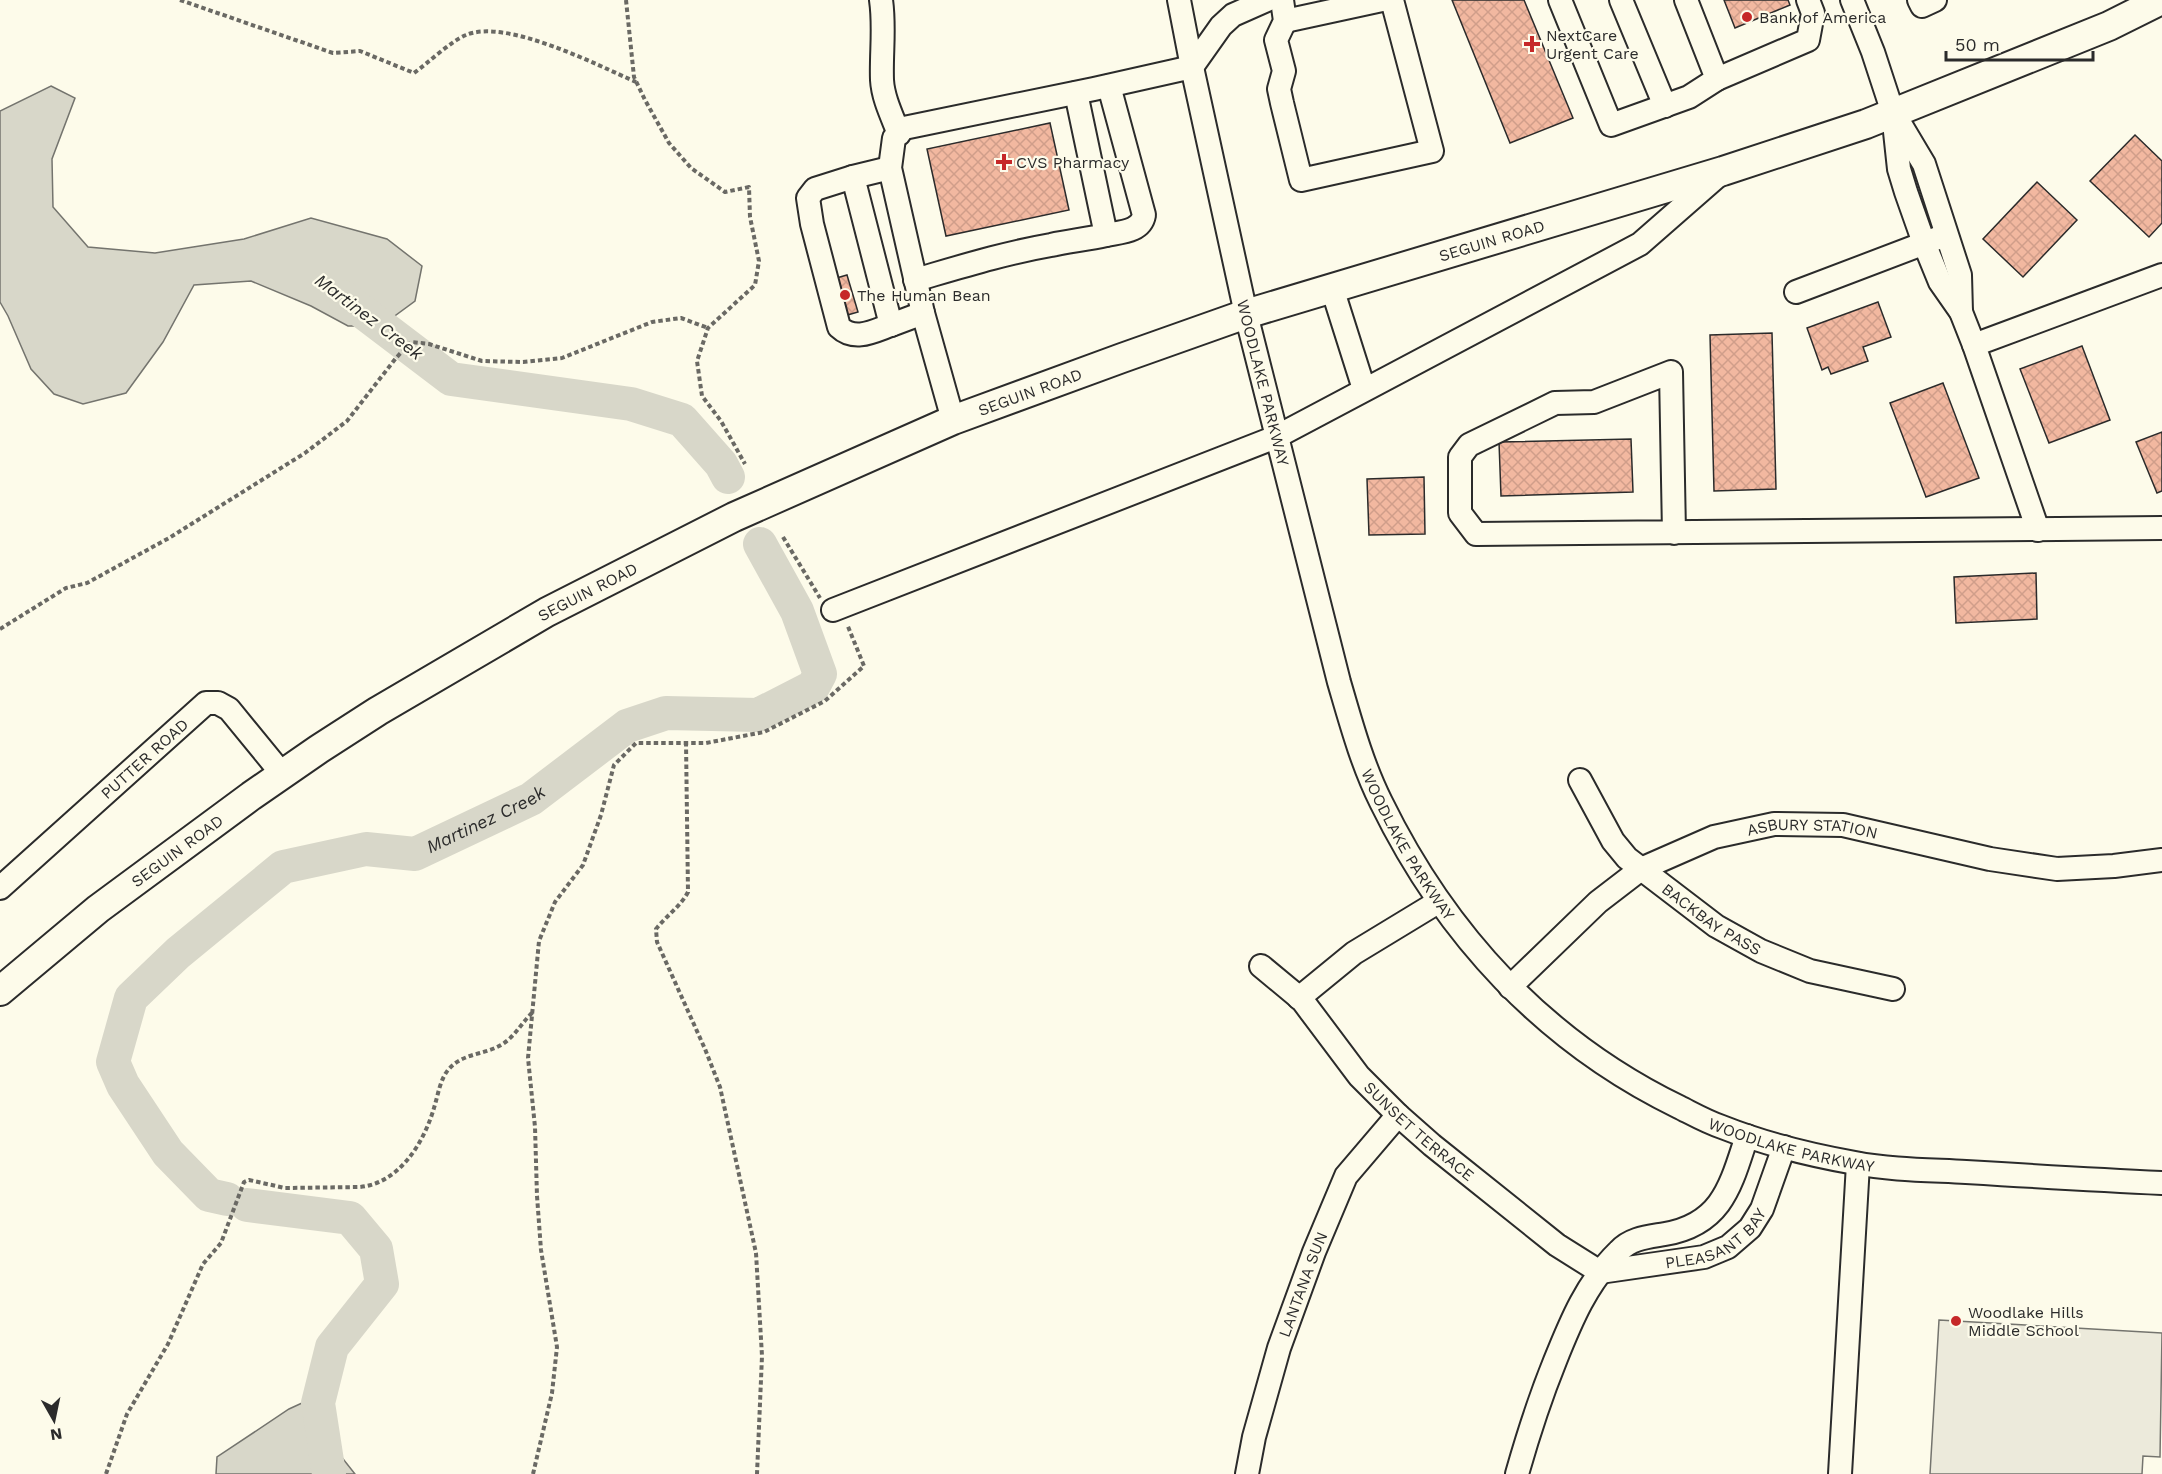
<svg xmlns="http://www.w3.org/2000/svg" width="2162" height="1474" font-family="'Work Sans',sans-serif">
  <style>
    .parking { fill: #eceadb; stroke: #74746e; stroke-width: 1.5 }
    .water { fill: #d8d7c9; stroke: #74746e; stroke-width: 1.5 }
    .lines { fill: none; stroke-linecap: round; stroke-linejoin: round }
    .river { stroke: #d8d7c9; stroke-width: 34 }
    .building { fill: url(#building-cross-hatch); stroke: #2b2b2b; stroke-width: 1.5 }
    .minor-casing { stroke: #2b2b2b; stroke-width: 26 }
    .major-casing { stroke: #2b2b2b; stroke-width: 32 }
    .path { stroke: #6a6964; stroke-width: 4; stroke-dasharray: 4.5 3; stroke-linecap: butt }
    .minor { stroke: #fdfbea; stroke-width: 22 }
    .major { stroke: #fdfbea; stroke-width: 28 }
    .poi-dot { fill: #c62828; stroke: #fdfbea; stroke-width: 2 }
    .labels { text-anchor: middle; stroke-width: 4.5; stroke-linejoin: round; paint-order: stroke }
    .poi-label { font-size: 16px; fill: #2b2b2b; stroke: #fdfbea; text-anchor: start }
    .street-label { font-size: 16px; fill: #2b2b2b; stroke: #fdfbea }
    .water-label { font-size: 18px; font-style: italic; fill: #2b2b2b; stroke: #fdfbea }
  </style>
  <defs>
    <pattern id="building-cross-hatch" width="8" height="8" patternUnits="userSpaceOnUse" patternTransform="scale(1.5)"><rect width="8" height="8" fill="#f2b8a0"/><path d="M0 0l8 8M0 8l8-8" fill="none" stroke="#d09e8a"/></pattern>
  </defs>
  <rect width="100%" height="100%" fill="#fdfbea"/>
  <!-- parking -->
  <path class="parking" d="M 1939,1320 L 2162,1333 L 2160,1457 L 2143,1456 L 2142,1474 L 1930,1474 Z"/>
  <!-- water -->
  <path class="water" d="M 51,86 L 75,98 L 52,159 L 53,207 L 88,247 L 155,253 L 244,239 L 311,218 L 387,239 L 422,266 L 415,301 L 381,326 L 348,326 L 311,306 L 251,281 L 194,285 L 163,342 L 126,393 L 83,404 L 54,394 L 31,369 L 8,316 L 0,302 L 0,111 Z
    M 315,1397 L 336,1450 L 355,1474 L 216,1474 L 217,1457 L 289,1409 Z"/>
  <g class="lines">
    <!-- river -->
    <g class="river">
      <path d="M 343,297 L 451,379 L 631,404 L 682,420 L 721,464 L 728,477"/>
      <path id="s1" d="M 227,1199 L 209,1195 L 168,1153 L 123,1085 L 113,1062 L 131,998 L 178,953 L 283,867 L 366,849 L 415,854 L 531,799 L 627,726 L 666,713 L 758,715 L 813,687 L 820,674 L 797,611 L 760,544"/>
      <path d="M 247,1205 L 350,1218 L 376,1249 L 382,1284 L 332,1347 L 318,1403 L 329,1474"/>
    </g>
  </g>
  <!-- building -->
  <path class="building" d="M 1452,0 L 1524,0 L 1573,118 L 1510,143 Z
    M 1724,0 L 1788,0 L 1790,5 L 1735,28 Z
    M 1050,123 L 1069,210 L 946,236 L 927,149 Z
    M 2135,135 L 2162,161 L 2162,223 L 2149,237 L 2090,181 Z
    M 2037,182 L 2077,220 L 2023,277 L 1983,239 Z
    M 847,275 L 858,312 L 844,316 L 833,279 Z
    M 1878,302 L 1891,337 L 1863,347 L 1868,361 L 1831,374 L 1828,367 L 1822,370 L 1807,328 Z
    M 1772,333 L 1776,489 L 1714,491 L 1710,335 Z
    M 2082,346 L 2110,420 L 2049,443 L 2020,369 Z
    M 1943,383 L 1979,478 L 1926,497 L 1890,403 Z
    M 2162,432 L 2162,491 L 2157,493 L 2136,442 Z
    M 1631,439 L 1633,492 L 1501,496 L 1499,442 Z
    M 1424,477 L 1425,534 L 1369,535 L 1367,479 Z
    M 2036,573 L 2037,619 L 1956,623 L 1954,577 Z"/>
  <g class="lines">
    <defs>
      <g id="minor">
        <path d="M 881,0 C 885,27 881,53 882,80 C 883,98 892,116 899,134"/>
        <path id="s2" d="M 1179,0 L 1192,67 L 1246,314 L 1339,682 C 1351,723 1362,764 1381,802 C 1446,935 1545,1042 1679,1107 C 1693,1114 1707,1122 1722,1127 C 1765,1144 1810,1155 1855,1163 C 1891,1170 1929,1170 1966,1172 C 2031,1176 2097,1180 2162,1183"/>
        <path d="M 1282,0 L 1285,21 L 1276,40 L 1284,71 L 1279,89 L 1282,103 L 1301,180 L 1432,151 L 1392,0"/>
        <path d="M 1560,0 L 1611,125 L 1689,97 L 1717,79 L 1686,0"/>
        <path d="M 1621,0 L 1665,106"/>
        <path d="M 1852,0 L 1873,52 L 1893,113 L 1899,169 L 1906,192 L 1924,243 L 1940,282 L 1961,312 L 1974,345"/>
        <path d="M 1919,0 L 1922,6 L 1935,0"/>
        <path d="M 1285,21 L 1382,0"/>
        <path d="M 1717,79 L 1808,40 L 1813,13 L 1808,0"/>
        <path d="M 1896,117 L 1924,164 L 1960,275 L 1961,312"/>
        <path d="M 890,168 L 853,177 L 891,325 L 923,313"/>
        <path d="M 853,177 L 815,189 L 808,198 L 812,224 L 839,327 C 855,342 874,331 891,325"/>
        <path d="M 1106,235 C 1120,232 1141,232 1144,215 L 1109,86"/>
        <path d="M 915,280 C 960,267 1005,253 1051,245 C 1070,241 1088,239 1106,235 L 1076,93"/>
        <path d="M 1332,288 L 1364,389"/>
        <path d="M 1796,292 L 1938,238"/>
        <path d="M 953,420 L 923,313 L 890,168 L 894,138 L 904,128 L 1094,89 L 1192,67 L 1221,26 L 1233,15 L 1267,0"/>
        <path d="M 2038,530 L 1974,345 L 2162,275"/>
        <path d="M 1674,533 L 1671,372 L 1594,402 L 1555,403 L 1469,445 L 1460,457 L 1460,513 L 1476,534 L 2162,528"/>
        <path d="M 833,610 L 1276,437 L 1640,244 L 1720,174"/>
        <path id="s3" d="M 1580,780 L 1613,841 L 1627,858 L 1716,926 L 1761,951 L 1810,971 L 1893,989"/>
        <path id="s4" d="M 0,888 L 206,703 L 218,703 L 229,709 L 283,775"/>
        <path id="s5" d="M 1261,966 L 1302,1000 L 1359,1076 L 1398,1115 L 1432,1145 L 1557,1245 L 1600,1272"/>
        <path id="s6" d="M 1510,987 L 1598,902 L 1641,869 L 1714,837 L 1774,824 L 1843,825 L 1990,859 L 2057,869 L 2114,866 L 2162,860"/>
        <path d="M 1299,998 L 1354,953 L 1438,902"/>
        <path id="s7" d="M 1600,1272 L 1704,1257 L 1728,1247 L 1750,1228 L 1762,1209 L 1784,1147"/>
        <path id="s8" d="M 1247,1474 L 1254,1437 L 1279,1348 L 1314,1252 L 1346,1176 L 1398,1115"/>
        <path d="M 1517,1474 C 1528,1435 1540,1398 1555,1361 C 1571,1321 1587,1282 1619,1251 C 1631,1238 1648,1237 1665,1234 C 1723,1224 1731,1184 1747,1136"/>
        <path d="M 1840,1474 L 1858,1164"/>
      </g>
      <g id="major">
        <path id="s9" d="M 0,991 L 98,909 L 251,796 L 319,749 L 378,711 L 547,612 L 734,517 L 953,420 L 1122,358 L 1246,314 L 1723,171 L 1866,124 L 2109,26 L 2161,0"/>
      </g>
    </defs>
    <!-- minor casing -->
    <use href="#minor" class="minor-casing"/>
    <!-- major casing -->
    <use href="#major" class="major-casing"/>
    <!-- path -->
    <path class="path" d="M 180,0 L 333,53 L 360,51 L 414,73 C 428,63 451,41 466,35 C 506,18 597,65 636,82
      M 626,0 L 634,77 L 645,100 L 669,143 L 691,168 L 725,192 L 749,187 L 750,217 L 759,261 L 755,285 L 708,328 L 697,361 L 702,396 L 721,421 L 745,464
      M 783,537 L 820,598
      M 0,629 L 66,588 L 87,583 L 169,538 L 305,453 L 347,421 L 396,358 L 411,342 L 429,344 L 482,361 L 523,362 L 562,358 L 652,322 L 681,318 L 708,328
      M 686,742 L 688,892 C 681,906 666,916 656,929 L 657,942 L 705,1049 L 720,1087 L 756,1253 L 762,1356 L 757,1474
      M 106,1474 L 127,1414 L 168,1344 L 203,1264 L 221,1243 L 244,1182 L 249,1180 L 285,1188 L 360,1187 C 400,1183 424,1142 434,1108 C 438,1095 440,1080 448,1070 C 462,1053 484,1055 501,1045 C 516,1036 521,1023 533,1012
      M 533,1474 L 552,1393 L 557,1347 L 541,1250 L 537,1196 L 535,1127 L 528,1058 L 539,941 L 555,902 L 583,865 L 601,815 L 614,765 L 636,743 L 706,743 L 764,732 L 825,701 L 864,666 L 847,624"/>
    <!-- minor -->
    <use href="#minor" class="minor"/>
    <!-- major -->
    <use href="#major" class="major"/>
  </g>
  <!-- markers -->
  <g class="poi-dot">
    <circle cx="1747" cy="17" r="6"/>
    <path d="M1529 35h6v6h6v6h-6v6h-6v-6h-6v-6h6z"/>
    <path d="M1001 153h6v6h6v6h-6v6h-6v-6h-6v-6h6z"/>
    <circle cx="845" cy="295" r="6"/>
    <circle cx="1956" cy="1321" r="6"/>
  </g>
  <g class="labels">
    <!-- poi labels -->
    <g class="poi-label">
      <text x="1759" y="23">Bank of America</text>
      <text x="1546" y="41">NextCare<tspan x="1546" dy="18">Urgent Care</tspan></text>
      <text x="1016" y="168">CVS Pharmacy</text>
      <text x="857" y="301">The Human Bean</text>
      <text x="1968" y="1318">Woodlake Hills<tspan x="1968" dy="18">Middle School</tspan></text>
    </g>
    <!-- street labels -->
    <g class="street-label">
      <text dy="6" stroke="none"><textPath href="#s9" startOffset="1684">SEGUIN ROAD</textPath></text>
      <text dy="6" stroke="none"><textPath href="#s2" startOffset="392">WOODLAKE PARKWAY</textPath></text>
      <text dy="6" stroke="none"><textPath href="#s9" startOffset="1198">SEGUIN ROAD</textPath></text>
      <text dy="6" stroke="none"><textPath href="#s9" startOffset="712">SEGUIN ROAD</textPath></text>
      <text dy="6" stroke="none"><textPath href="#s4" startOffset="194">PUTTER ROAD</textPath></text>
      <text dy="6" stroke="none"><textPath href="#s6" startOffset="356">ASBURY STATION</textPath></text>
      <text dy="6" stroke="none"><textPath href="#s2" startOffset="878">WOODLAKE PARKWAY</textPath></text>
      <text dy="6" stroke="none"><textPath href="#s9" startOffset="226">SEGUIN ROAD</textPath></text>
      <text dy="6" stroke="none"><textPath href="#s3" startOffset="196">BACKBAY PASS</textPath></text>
      <text dy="6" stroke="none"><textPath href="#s5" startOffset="230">SUNSET TERRACE</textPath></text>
      <text dy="6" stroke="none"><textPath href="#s2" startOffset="1382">WOODLAKE PARKWAY</textPath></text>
      <text dy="6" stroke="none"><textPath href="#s7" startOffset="124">PLEASANT BAY</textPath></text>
      <text dy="6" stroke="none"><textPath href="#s8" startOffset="198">LANTANA SUN</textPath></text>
    </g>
    <!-- water labels -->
    <g class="water-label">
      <text transform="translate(369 317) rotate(37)" y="6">Martinez Creek</text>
      <text dy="6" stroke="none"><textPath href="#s1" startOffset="664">Martinez Creek</textPath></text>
    </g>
  </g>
  <!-- north arrow -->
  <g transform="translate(54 1420) rotate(171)" stroke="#fdfbea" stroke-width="4.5" paint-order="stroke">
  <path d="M0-4.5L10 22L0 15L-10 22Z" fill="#2b2b2b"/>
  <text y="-9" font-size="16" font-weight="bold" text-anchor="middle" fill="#2b2b2b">N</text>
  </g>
  <!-- scale -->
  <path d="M1946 51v9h147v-9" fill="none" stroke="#2b2b2b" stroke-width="3"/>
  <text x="1955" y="51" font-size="18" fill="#2b2b2b" stroke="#fdfbea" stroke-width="4.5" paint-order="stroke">50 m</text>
</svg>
